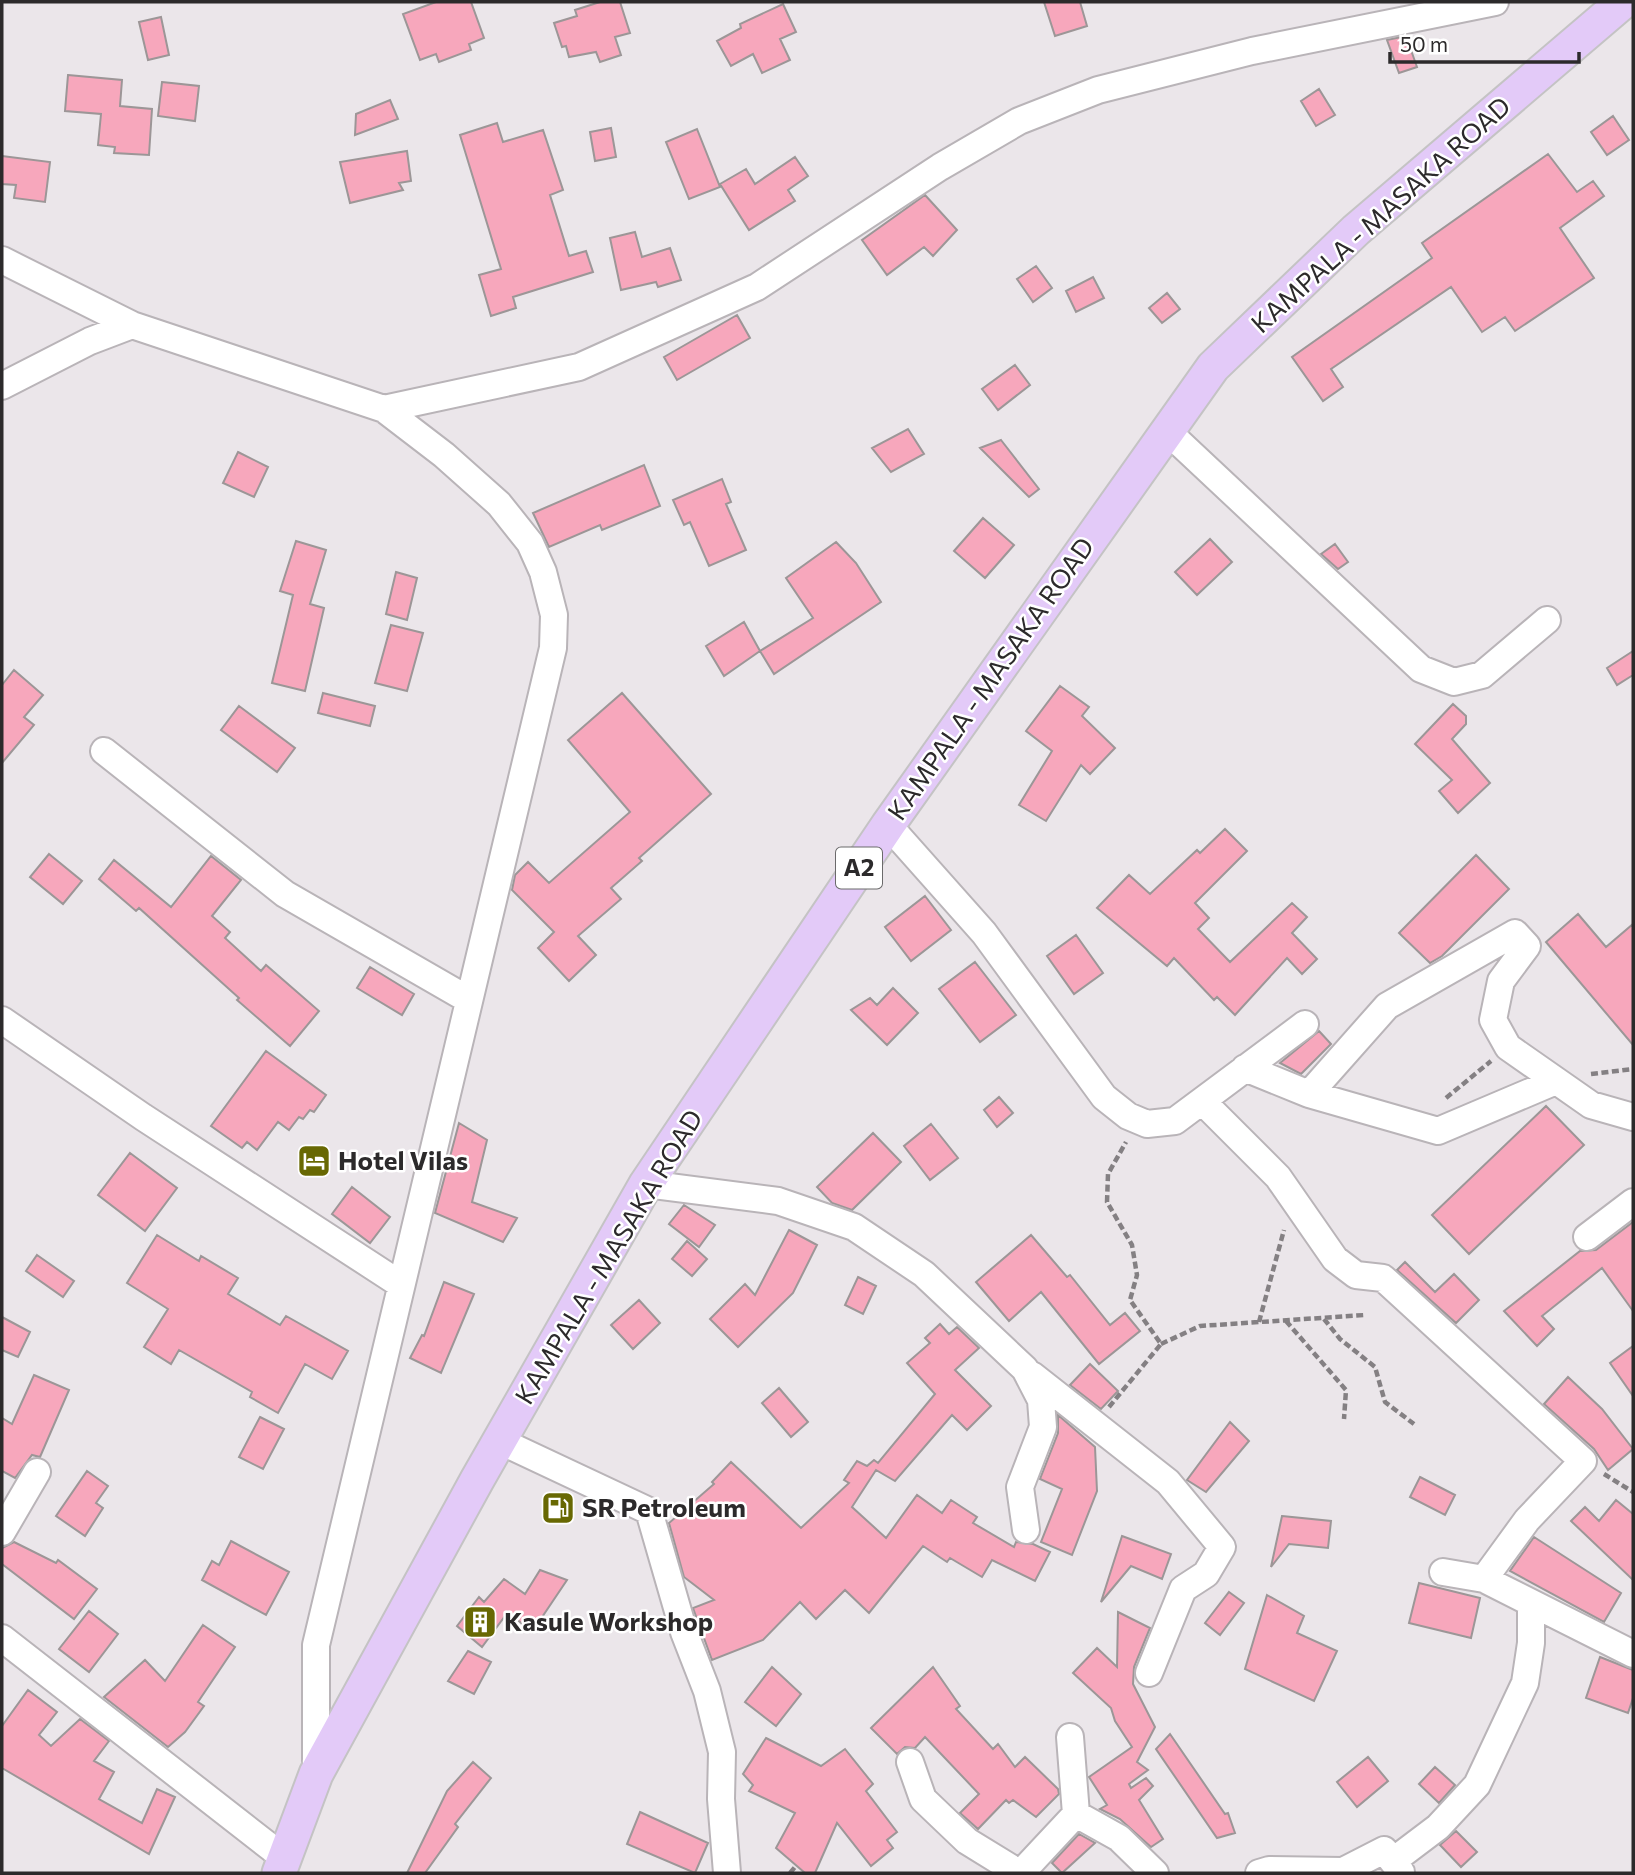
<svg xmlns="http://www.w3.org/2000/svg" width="1635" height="1875" font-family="Commissioner,sans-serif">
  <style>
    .building { fill: #f7a7bc; stroke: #9c9697; stroke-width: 2 }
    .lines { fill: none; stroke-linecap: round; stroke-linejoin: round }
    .minor-casing { stroke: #b9b4b8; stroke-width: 30 }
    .major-casing { stroke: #c4c3c4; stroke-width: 37 }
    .path { stroke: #848083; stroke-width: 4.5; stroke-dasharray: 7 3.5; stroke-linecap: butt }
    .minor { stroke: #fff; stroke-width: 26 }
    .major { stroke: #e3caf8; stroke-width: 33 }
    .labels { text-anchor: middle; stroke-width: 5; stroke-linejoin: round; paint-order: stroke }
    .shield { fill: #fff; stroke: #6b6a6b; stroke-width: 2 }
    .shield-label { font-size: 24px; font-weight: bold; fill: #2c2a2b }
    .street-label { font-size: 26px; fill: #2c2a2b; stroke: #fff }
    .poi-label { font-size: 26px; font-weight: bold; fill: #2c2a2b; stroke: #fff; text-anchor: start }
  </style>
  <rect width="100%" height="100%" fill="#ebe6ea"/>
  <!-- building -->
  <path class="building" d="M 436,2 L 471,2 L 484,38 L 469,44 L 471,50 L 439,62 L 436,54 L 420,60 L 403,14 Z
    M 600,2 L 620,2 L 630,33 L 615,37 L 621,55 L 600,62 L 596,52 L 569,57 L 566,46 L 562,47 L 554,23 L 577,16 L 575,10 Z
    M 1044,2 L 1080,2 L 1087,26 L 1055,36 Z
    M 783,4 L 796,32 L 780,39 L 790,60 L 762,73 L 753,54 L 731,66 L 717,41 L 741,28 L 740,24 Z
    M 161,17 L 169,55 L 148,60 L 139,22 Z
    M 1406,36 L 1417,67 L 1399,73 L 1387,40 Z
    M 68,75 L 122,80 L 120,106 L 152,109 L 149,155 L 114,153 L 115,147 L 98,145 L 101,114 L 65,111 Z
    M 162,82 L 199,86 L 195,121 L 158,116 Z
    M 1319,89 L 1335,115 L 1316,126 L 1301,101 Z
    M 390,100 L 398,119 L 355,135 L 356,114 Z
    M 1613,116 L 1629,140 L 1607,155 L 1591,132 Z
    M 497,123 L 503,142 L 543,130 L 563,190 L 550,195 L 569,256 L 586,251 L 593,272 L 513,297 L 516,308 L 491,316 L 479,275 L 501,269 L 460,135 Z
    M 611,128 L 616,157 L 595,161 L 590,132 Z
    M 697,129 L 720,187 L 689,199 L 666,142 Z
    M 407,151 L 411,181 L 399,183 L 403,190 L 350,203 L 340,162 Z
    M 1548,154 L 1577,192 L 1593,181 L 1604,196 L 1560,228 L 1594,278 L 1515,331 L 1505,317 L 1482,332 L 1451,287 L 1331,369 L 1343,387 L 1323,401 L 1292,357 L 1432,258 L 1422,243 Z
    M 2,156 L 50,162 L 45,202 L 14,198 L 16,185 L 2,184 Z
    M 795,157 L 808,176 L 788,190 L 795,201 L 749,230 L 720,184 L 746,169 L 755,184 Z
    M 925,195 L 957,230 L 933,256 L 924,247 L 887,275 L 862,240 Z
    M 635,232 L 642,257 L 670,248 L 681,280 L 658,287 L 656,282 L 621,290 L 610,238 Z
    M 1036,266 L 1052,288 L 1033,302 L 1017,279 Z
    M 1093,277 L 1104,298 L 1076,312 L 1066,291 Z
    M 1167,293 L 1180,309 L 1162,323 L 1149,308 Z
    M 737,315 L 750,338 L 677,380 L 664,357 Z
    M 1015,365 L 1030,385 L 998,410 L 982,389 Z
    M 908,429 L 924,454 L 891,472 L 872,448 Z
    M 1001,440 L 1039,489 L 1029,497 L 980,448 Z
    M 238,452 L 268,467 L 254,497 L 223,483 Z
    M 644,465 L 660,506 L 602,530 L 600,525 L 549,547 L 533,513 Z
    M 722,479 L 731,502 L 726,504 L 746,550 L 709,566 L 690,522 L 684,525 L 673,500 Z
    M 983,518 L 1014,545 L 985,578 L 954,551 Z
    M 1210,539 L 1232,562 L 1197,595 L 1175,572 Z
    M 296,541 L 326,550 L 310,604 L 324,608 L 305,691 L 272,683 L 293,595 L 280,591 Z
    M 836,542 L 856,563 L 881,602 L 774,674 L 760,651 L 813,618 L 786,578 Z
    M 1335,544 L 1348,562 L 1338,569 L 1321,554 Z
    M 396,572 L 417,578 L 407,620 L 386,614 Z
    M 744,622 L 760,651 L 724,676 L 706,646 Z
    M 391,625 L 423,633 L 407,691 L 375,683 Z
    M 1633,651 L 1633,675 L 1617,685 L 1607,668 Z
    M 14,670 L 43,695 L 24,717 L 34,725 L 2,763 L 2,685 Z
    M 1060,686 L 1089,707 L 1082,716 L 1115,748 L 1090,774 L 1081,765 L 1046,821 L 1019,805 L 1052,751 L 1026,731 Z
    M 323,693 L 375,706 L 370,726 L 318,713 Z
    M 622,693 L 711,794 L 639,858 L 642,861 L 611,888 L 621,899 L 578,936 L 596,955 L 569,981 L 538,948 L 554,932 L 512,890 L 515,875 L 528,862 L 549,883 L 630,812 L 568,740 Z
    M 1453,704 L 1466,716 L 1466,724 L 1452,739 L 1490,783 L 1458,813 L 1439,791 L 1452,780 L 1415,744 Z
    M 239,706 L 295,748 L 277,772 L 221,730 Z
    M 1225,829 L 1247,851 L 1195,903 L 1209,918 L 1198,929 L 1230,962 L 1292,903 L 1307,917 L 1292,933 L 1317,959 L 1302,974 L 1287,958 L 1235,1015 L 1217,997 L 1214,1000 L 1174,958 L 1167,966 L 1097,908 L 1129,875 L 1150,894 L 1197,850 L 1200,853 Z
    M 49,854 L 82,881 L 63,904 L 30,877 Z
    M 1476,855 L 1509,889 L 1442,956 L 1430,963 L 1399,933 Z
    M 211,856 L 241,880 L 212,916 L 230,932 L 225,938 L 261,971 L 266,965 L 319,1011 L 290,1046 L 237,1000 L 239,998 L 139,908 L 136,911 L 99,879 L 114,860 L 171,907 Z
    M 925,896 L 951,930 L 911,961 L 885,927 Z
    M 1578,914 L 1606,947 L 1633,924 L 1633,1045 L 1546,942 Z
    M 1076,935 L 1103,973 L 1074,994 L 1047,956 Z
    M 975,962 L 1016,1015 L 980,1042 L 939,989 Z
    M 370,967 L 414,994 L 402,1015 L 357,988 Z
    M 893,988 L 918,1013 L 887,1045 L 851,1010 L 870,998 L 877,1005 Z
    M 1319,1031 L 1331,1044 L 1301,1074 L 1280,1063 Z
    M 266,1051 L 326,1095 L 314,1112 L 310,1110 L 303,1119 L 299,1117 L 289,1130 L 278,1122 L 257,1150 L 247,1142 L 242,1148 L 211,1126 Z
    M 999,1097 L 1013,1113 L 997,1127 L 984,1110 Z
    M 1546,1106 L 1584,1145 L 1469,1254 L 1432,1215 Z
    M 459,1123 L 487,1140 L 472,1202 L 517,1218 L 503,1242 L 435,1213 Z
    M 931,1124 L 958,1158 L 930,1180 L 904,1146 Z
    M 873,1133 L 901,1162 L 852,1210 L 832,1203 L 817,1187 Z
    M 130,1153 L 177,1188 L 145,1231 L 98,1195 Z
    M 352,1187 L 390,1217 L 370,1243 L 332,1214 Z
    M 684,1205 L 715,1225 L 699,1247 L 669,1224 Z
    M 1633,1222 L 1633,1311 L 1602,1268 L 1542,1316 L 1554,1329 L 1537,1346 L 1504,1311 L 1580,1251 L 1596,1250 Z
    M 789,1230 L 817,1245 L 793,1293 L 738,1347 L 710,1319 L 745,1284 L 755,1295 Z
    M 157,1235 L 199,1261 L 201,1256 L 238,1278 L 228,1294 L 280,1325 L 286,1316 L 348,1351 L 332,1379 L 305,1364 L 278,1413 L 250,1397 L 252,1392 L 179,1350 L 171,1364 L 144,1347 L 168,1309 L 127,1283 Z
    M 1031,1235 L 1067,1277 L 1070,1275 L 1110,1325 L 1125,1313 L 1140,1331 L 1099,1364 L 1041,1292 L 1009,1321 L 976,1282 Z
    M 687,1241 L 707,1259 L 692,1276 L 672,1259 Z
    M 37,1255 L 74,1281 L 63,1297 L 26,1271 Z
    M 1405,1262 L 1435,1292 L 1454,1274 L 1479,1300 L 1456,1323 L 1397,1270 Z
    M 858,1277 L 876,1286 L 863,1314 L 845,1305 Z
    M 444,1282 L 474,1294 L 441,1373 L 410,1358 L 422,1335 L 424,1336 Z
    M 639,1300 L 660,1323 L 633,1349 L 611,1325 Z
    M 2,1317 L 30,1332 L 18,1357 L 2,1350 Z
    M 940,1324 L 949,1334 L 957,1327 L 979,1348 L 955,1370 L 991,1406 L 967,1430 L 952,1415 L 895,1481 L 876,1470 L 852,1507 L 886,1538 L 917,1495 L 942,1513 L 951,1500 L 977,1517 L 973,1523 L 1014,1547 L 1016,1542 L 1033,1544 L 1050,1552 L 1035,1581 L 992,1560 L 982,1577 L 950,1558 L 947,1562 L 923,1546 L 869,1613 L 845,1590 L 816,1619 L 800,1602 L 763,1640 L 712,1660 L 693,1608 L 714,1600 L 684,1577 L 669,1523 L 714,1484 L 712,1482 L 731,1462 L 801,1528 L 849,1483 L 844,1480 L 857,1461 L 867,1466 L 874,1460 L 878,1463 L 935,1394 L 907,1363 L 930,1343 L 925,1338 Z
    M 1633,1346 L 1633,1396 L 1610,1363 Z
    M 1090,1364 L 1118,1391 L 1101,1409 L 1070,1385 Z
    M 34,1375 L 69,1390 L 40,1457 L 32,1455 L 15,1478 L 2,1471 L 2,1418 L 12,1424 Z
    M 1568,1377 L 1602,1409 L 1633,1449 L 1608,1470 L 1594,1449 L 1544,1404 Z
    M 779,1388 L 808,1422 L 791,1437 L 762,1403 Z
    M 1058,1415 L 1095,1447 L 1097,1491 L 1072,1555 L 1041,1542 L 1062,1489 L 1040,1479 L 1058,1433 Z
    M 260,1417 L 284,1429 L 263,1469 L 239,1457 Z
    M 1230,1422 L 1249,1441 L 1206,1492 L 1187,1480 Z
    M 87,1471 L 108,1486 L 96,1503 L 103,1508 L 85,1536 L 56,1516 Z
    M 1420,1477 L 1455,1495 L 1445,1515 L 1410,1497 Z
    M 1616,1500 L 1633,1514 L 1633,1580 L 1571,1521 L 1585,1507 L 1599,1521 Z
    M 1282,1516 L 1331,1521 L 1328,1548 L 1289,1544 L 1271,1567 Z
    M 1122,1536 L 1171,1554 L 1162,1579 L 1131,1566 L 1101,1602 Z
    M 1534,1537 L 1621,1593 L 1604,1622 L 1510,1571 Z
    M 231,1541 L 289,1572 L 266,1615 L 202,1580 L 212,1561 L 219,1565 Z
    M 14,1542 L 56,1563 L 58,1560 L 97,1589 L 74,1619 L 2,1564 L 2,1548 Z
    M 540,1570 L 567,1580 L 532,1632 L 508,1612 L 482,1647 L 457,1626 L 479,1597 L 484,1602 L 504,1579 L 525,1594 Z
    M 1419,1583 L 1480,1598 L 1471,1638 L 1409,1623 Z
    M 1229,1592 L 1244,1603 L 1220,1635 L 1205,1623 Z
    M 1267,1595 L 1304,1616 L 1297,1633 L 1337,1651 L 1314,1701 L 1245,1669 Z
    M 89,1611 L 118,1634 L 89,1672 L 59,1649 Z
    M 1118,1612 L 1150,1628 L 1134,1667 L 1133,1684 L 1155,1727 L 1137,1762 L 1148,1770 L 1129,1784 L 1131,1788 L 1146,1778 L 1153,1786 L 1139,1800 L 1163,1839 L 1151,1847 L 1120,1819 L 1100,1809 L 1107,1805 L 1089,1777 L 1132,1747 L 1115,1721 L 1111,1708 L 1073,1673 L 1097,1648 L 1117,1667 Z
    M 203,1625 L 235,1647 L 198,1702 L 204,1706 L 185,1732 L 168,1747 L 104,1697 L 145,1660 L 165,1681 Z
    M 468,1651 L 491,1662 L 474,1694 L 448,1681 Z
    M 1600,1657 L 1633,1670 L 1633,1698 L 1628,1713 L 1586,1698 Z
    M 772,1667 L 801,1694 L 776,1726 L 745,1702 Z
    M 933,1667 L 960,1706 L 956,1709 L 993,1749 L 998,1744 L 1015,1767 L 1025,1757 L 1058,1789 L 1059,1794 L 1036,1817 L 1013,1800 L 1009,1803 L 1006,1800 L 978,1829 L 960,1813 L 979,1794 L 925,1737 L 915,1748 L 905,1747 L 897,1754 L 871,1728 Z
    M 28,1690 L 57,1712 L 39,1735 L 51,1746 L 80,1719 L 109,1741 L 94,1761 L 114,1772 L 99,1799 L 142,1823 L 157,1789 L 175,1797 L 149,1854 L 2,1768 L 2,1726 Z
    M 1170,1734 L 1225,1814 L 1228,1813 L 1235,1833 L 1217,1838 L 1156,1749 Z
    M 766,1738 L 821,1766 L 845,1749 L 873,1784 L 866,1791 L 897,1832 L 887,1840 L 893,1848 L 871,1866 L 837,1823 L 815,1873 L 805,1873 L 776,1848 L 795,1813 L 749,1791 L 753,1785 L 743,1774 Z
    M 1368,1757 L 1388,1781 L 1357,1807 L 1337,1782 Z
    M 473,1762 L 491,1778 L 455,1824 L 458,1827 L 425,1873 L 407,1873 L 447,1791 Z
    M 1435,1767 L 1455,1785 L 1439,1803 L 1419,1784 Z
    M 640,1812 L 708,1843 L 695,1873 L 627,1844 Z
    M 1456,1831 L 1477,1852 L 1461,1867 L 1440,1845 Z
    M 1079,1834 L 1095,1843 L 1062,1873 L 1052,1863 Z"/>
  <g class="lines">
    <defs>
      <path id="minor" d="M 2,260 L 132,325 L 384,409 L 444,455 L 499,504 L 530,543 L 543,572 L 554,615 L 553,648 L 316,1645 L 316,1774
        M 2,386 L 90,341 L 132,325
        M 384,409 L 579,367 L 757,287 L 940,167 L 1019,121 L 1098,90 L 1252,51 L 1495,2
        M 1167,431 L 1421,669 L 1454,682 L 1482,675 L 1547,620
        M 104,751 L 285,894 L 469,1000
        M 888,825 L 984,933 L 1104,1097 L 1128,1116 L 1147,1124 L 1175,1121 L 1305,1024
        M 2,1020 L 143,1117 L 400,1284
        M 1245,1068 L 1309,1094 L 1387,1006 L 1515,933 L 1527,946 L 1501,981 L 1493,1020 L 1508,1047 L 1591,1105 L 1633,1117
        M 1309,1094 L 1438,1131 L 1556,1081
        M 1202,1101 L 1278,1177 L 1335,1259 L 1356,1275 L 1383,1278 L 1583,1461 L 1527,1520 L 1484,1579
        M 646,1184 L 778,1201 L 854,1227 L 924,1274 L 1025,1369 L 1041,1400 L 1043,1427 L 1020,1487 L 1026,1530
        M 1587,1237 L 1633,1202
        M 1032,1375 L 1168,1482 L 1222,1547 L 1206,1574 L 1183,1589 L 1149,1673
        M 500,1441 L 649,1511 L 684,1632 L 707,1691 L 722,1752 L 721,1799 L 727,1873
        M 2,1532 L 37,1472
        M 1443,1572 L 1484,1579 L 1633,1654
        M 2,1638 L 283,1857
        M 910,1762 L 923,1799 L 967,1841 L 1019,1873
        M 1076,1814 L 1119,1838 L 1155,1873
        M 1393,1861 L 1438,1827 L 1477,1785 L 1525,1683 L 1531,1643 L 1531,1605
        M 1021,1873 L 1076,1814 L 1070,1737
        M 1259,1873 L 1269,1870 L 1343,1871 L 1384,1850 L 1401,1872"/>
      <path id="major" d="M 279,1873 L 316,1774 L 477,1480 L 646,1184 L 888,825 L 1213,367 L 1356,230 L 1623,2"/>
    </defs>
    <!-- minor casing -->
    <use href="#minor" class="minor-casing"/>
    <!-- major casing -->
    <use href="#major" class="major-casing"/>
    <!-- path -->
    <path class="path" d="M 1591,1074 L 1633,1069
      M 1446,1098 L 1491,1061
      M 1324,1319 L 1340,1339 L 1375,1367 L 1385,1402 L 1414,1424
      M 1286,1321 L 1346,1390 L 1344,1419
      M 1259,1322 L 1284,1230
      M 1161,1344 L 1200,1326 L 1365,1315
      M 1109,1407 L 1161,1344 L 1130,1300 L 1137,1275 L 1132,1245 L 1107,1202 L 1108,1174 L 1126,1142
      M 1604,1474 L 1633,1492
      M 790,1873 L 795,1867"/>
    <!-- minor -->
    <use href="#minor" class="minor"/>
    <!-- major -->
    <use href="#major" class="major"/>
  </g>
  <!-- icons -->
  <defs>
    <symbol id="hotel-square" viewBox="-11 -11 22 22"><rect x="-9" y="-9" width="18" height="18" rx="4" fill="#686803" stroke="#fff"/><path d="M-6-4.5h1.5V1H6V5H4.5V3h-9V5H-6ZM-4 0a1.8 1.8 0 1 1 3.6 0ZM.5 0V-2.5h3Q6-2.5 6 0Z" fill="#fff"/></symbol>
    <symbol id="fuel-square" viewBox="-11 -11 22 22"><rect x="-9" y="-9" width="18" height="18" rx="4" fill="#686803" stroke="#fff"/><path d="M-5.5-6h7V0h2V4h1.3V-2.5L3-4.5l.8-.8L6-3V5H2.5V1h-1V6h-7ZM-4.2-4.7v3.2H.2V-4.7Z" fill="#fff"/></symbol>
    <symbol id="building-square" viewBox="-11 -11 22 22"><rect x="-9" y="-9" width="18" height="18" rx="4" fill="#686803" stroke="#fff"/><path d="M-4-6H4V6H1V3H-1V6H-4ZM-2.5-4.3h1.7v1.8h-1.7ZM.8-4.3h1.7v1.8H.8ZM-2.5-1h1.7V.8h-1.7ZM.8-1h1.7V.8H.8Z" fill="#fff"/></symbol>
  </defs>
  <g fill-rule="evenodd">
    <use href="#hotel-square" x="295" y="1142" width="38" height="38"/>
    <use href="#fuel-square" x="539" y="1489" width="38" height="38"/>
    <use href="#building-square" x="461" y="1603" width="38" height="38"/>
  </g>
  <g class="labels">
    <!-- shield labels -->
    <rect class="shield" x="836" y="847.5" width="46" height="41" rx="5"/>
    <g class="shield-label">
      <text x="859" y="876">A2</text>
    </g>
    <!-- street labels -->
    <g class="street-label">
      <text transform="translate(1381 215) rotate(-42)" y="9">KAMPALA - MASAKA ROAD</text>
      <text transform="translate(991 679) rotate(-55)" y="9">KAMPALA - MASAKA ROAD</text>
      <text transform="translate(609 1257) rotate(-59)" y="9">KAMPALA - MASAKA ROAD</text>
    </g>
    <!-- poi labels -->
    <g class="poi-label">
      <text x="338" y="1170">Hotel Vilas</text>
      <text x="582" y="1517">SR Petroleum</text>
      <text x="504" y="1631">Kasule Workshop</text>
    </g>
  </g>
  <!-- border -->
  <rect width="1635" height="1875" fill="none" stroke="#2c2a2b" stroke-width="7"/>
  <!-- scale -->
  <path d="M1390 52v10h189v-10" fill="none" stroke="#2c2a2b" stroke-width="3.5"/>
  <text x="1400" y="52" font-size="21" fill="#2c2a2b" stroke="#ffffff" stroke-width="5" paint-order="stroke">50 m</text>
</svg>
